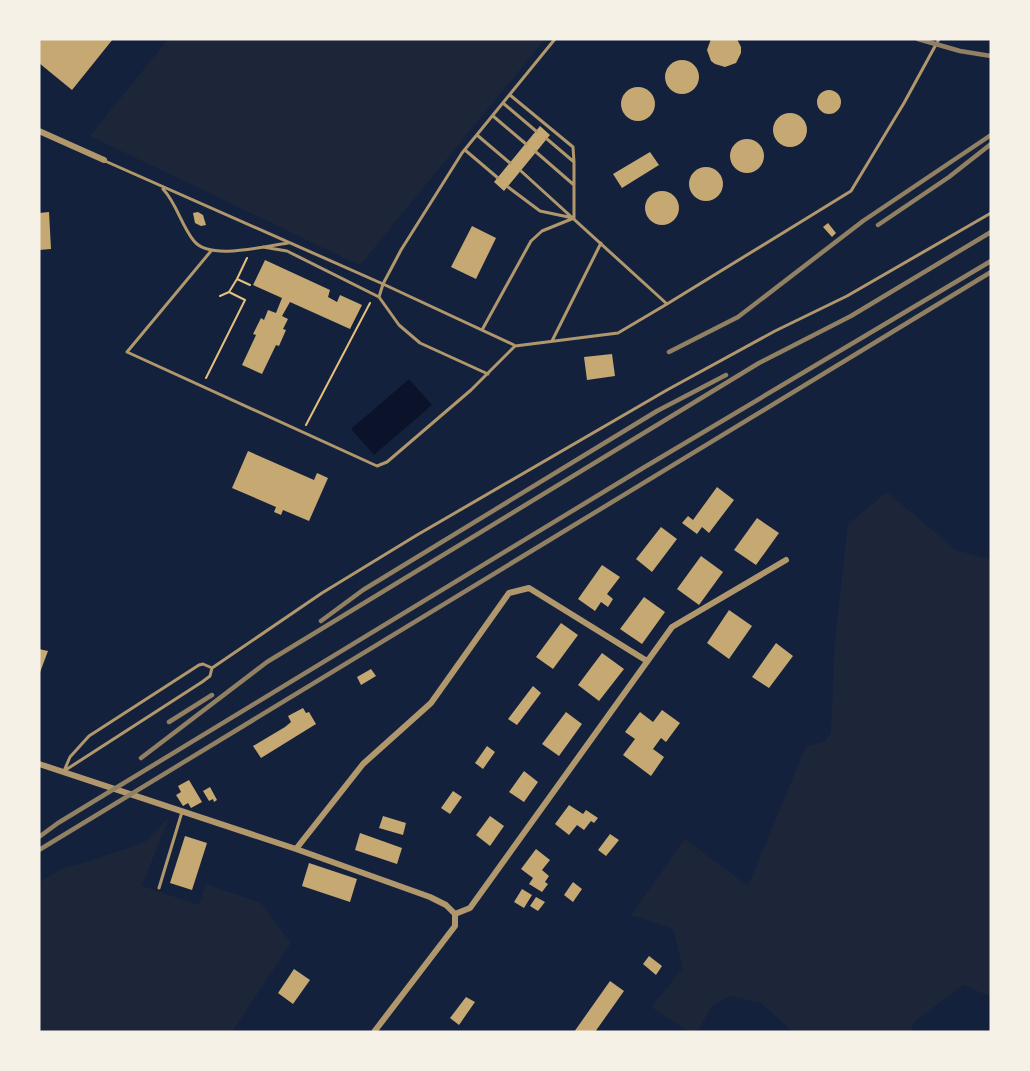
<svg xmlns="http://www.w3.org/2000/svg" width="1030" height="1071" font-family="Roboto,sans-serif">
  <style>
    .green { fill: #1d2539 }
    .water { fill: #0b132b }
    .building { fill: #c6a872 }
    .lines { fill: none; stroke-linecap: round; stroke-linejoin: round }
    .path { stroke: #e5c07b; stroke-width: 2 }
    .service { stroke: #b1986c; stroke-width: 3 }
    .minor { stroke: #b1986c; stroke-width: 6 }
    .rail { stroke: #918062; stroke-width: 4.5 }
  </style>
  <rect width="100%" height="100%" fill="#14213d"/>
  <!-- green -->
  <path class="green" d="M 168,39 L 545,39 L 361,264 L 357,264 L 90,136 Z
    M 887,492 L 956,550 L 991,560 L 991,997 L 963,985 L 914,1022 L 911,1032 L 793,1032 L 761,1003 L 731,996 L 712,1006 L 697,1032 L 690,1032 L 651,1007 L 683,968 L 673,929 L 631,915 L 685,839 L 748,886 L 806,746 L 825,742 L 831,733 L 835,640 L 848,524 Z
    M 169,817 L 142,886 L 199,905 L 206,884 L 261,903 L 291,943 L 232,1032 L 39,1032 L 39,882 L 66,867 L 84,863 L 145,842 Z"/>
  <!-- water -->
  <path class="water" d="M 409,379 L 432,405 L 374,455 L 351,429 Z"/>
  <!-- building -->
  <path class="building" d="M 39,39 L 113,39 L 72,90 L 39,63 Z
    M 711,39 L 737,39 L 741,47 L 741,53 L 736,63 L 725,67 L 715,64 L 711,61 L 707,50 Z
    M665 77a17 17 0 1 1 34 0a17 17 0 1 1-34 0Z
    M621 104a17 17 0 1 1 34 0a17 17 0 1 1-34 0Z
    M817 102a12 12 0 1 1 24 0a12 12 0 1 1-24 0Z
    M773 130a17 17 0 1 1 34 0a17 17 0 1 1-34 0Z
    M 540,126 L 550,135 L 504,191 L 494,182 Z
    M730 156a17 17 0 1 1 34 0a17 17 0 1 1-34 0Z
    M 650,152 L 659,165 L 622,188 L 613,174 Z
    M689 184a17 17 0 1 1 34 0a17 17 0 1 1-34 0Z
    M645 208a17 17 0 1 1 34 0a17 17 0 1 1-34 0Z
    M 49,212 L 51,249 L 39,250 L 39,213 Z
    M 198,212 L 203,215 L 206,225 L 201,226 L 195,223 L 193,213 Z
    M 828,223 L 836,233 L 832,237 L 823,227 Z
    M 472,226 L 496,238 L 476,279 L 451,267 Z
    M 265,260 L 330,290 L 328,297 L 337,302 L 340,295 L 362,305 L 350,329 L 290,302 L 282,316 L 288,319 L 283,329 L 286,330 L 279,346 L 276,345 L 262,374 L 242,365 L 256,335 L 253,334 L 261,318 L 264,320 L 268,310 L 276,313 L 282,298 L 253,285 Z
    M 612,354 L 615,376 L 587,380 L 584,357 Z
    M 248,451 L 314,480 L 317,473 L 328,478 L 309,521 L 283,510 L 281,515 L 274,512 L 276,507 L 232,488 Z
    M 717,487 L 734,500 L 709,533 L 702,527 L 697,534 L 682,523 L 688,516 L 693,520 Z
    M 757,518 L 779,533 L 756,565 L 734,550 Z
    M 661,527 L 677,539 L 652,572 L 636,559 Z
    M 701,556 L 723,572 L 699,605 L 677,589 Z
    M 602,565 L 620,577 L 607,594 L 613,599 L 608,607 L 601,602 L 595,611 L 578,599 Z
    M 644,597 L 665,612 L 642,644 L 620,629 Z
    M 729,610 L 752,626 L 729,659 L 707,643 Z
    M 561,623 L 578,635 L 553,669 L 536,657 Z
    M 776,643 L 793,656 L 769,688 L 752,677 Z
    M 39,649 L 48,651 L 39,675 Z
    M 602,653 L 624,669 L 599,701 L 578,685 Z
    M 371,669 L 376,676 L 361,685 L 357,677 Z
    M 533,686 L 541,693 L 517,725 L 508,719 Z
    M 303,708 L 306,713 L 309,712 L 316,724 L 261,758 L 253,746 L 285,727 L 291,722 L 288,716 Z
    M 662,710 L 680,723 L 666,742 L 661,738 L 653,749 L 664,757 L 651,776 L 623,755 L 635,739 L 625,732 L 640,712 L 653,722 Z
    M 566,712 L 582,724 L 559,756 L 542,744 Z
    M 487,746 L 495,752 L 483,769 L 475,763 Z
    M 524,771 L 538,782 L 524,802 L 509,792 Z
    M 189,780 L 202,802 L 191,808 L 188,803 L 183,806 L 176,795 L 181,792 L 178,786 Z
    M 210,787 L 217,800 L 214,802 L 213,799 L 209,801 L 203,791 Z
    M 453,791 L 462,797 L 450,814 L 441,808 Z
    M 569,805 L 583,814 L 586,810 L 598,818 L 594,823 L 591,821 L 584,830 L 577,825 L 569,835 L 555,824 Z
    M 383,816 L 406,823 L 403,835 L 379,828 Z
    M 490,816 L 504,826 L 490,846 L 476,835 Z
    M 360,833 L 402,848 L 397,864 L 355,850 Z
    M 610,834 L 619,840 L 606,856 L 598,850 Z
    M 185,836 L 207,843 L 192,890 L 170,883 Z
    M 536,849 L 550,860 L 542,870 L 549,876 L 545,882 L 548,884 L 542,892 L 529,884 L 533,878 L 521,869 Z
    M 309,863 L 357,879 L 350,902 L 302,886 Z
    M 573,882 L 582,889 L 573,902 L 564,895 Z
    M 522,889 L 532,895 L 524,908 L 514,902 Z
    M 536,897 L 545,902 L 538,911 L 530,906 Z
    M 649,956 L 662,966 L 656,975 L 643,964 Z
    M 294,969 L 310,980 L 293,1004 L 278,993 Z
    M 610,981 L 624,991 L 595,1032 L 574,1032 Z
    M 466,997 L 475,1002 L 459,1025 L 450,1018 Z"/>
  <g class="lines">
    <!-- path -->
    <path class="path" d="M 247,258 L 237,279 L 250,285
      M 220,296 L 229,292
      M 206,378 L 245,300 L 229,292 L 237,279
      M 306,425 L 370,303"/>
    <!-- service -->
    <path class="service" d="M 510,95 L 573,147 L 574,162
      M 503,103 L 536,131
      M 493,116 L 526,144
      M 477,135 L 510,163
      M 547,139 L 574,162 L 574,185
      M 465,150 L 498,178
      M 536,152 L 574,185 L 574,218
      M 105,161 L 383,284 L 379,297 L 399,325 L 420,343 L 488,374
      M 521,171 L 667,304 L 851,191 L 904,103 L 939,39
      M 508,187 L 540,211 L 573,218
      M 163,189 C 177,204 181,225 194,241 C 210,261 264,246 288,243
      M 263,247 L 287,251 L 379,297
      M 211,251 L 127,352 L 377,466 L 387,462 L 471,390 L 515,346 L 618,333 L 667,304
      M 482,330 L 531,241 L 542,231 L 574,218
      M 552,341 L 601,243
      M 514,345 L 383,284 L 401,250 L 462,153 L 555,39
      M 203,664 L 212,668 L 210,676 L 202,682 L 64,771 L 70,757 L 89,736 L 199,665 Z
      M 212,668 L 322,593 L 417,535 L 667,390 L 775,331 L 847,296 L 991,213
      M 159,888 L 182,812"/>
    <!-- minor -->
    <path class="minor" d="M 39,131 L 104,160
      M 39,764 L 296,849 L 430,897 L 446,905 L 455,914 L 455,926 L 374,1032
      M 296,849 L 363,764 L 431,703 L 509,593 L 529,588 L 647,661
      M 455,914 L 470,908 L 672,627 L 786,560"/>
    <!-- rail -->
    <path class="rail" d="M 918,39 L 960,51 L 991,56
      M 878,225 L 949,177 L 991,144
      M 669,352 L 738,317 L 863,221 L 991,135
      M 321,621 L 363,590 L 657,411 L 726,375
      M 169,722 L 212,695
      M 141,758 L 267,662 L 759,363 L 851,316 L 991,232
      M 39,837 L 58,823 L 643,468 L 991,261
      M 39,850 L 991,272"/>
  </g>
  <!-- border -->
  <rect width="1030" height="1071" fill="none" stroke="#f6f1e7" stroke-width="81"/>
</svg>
